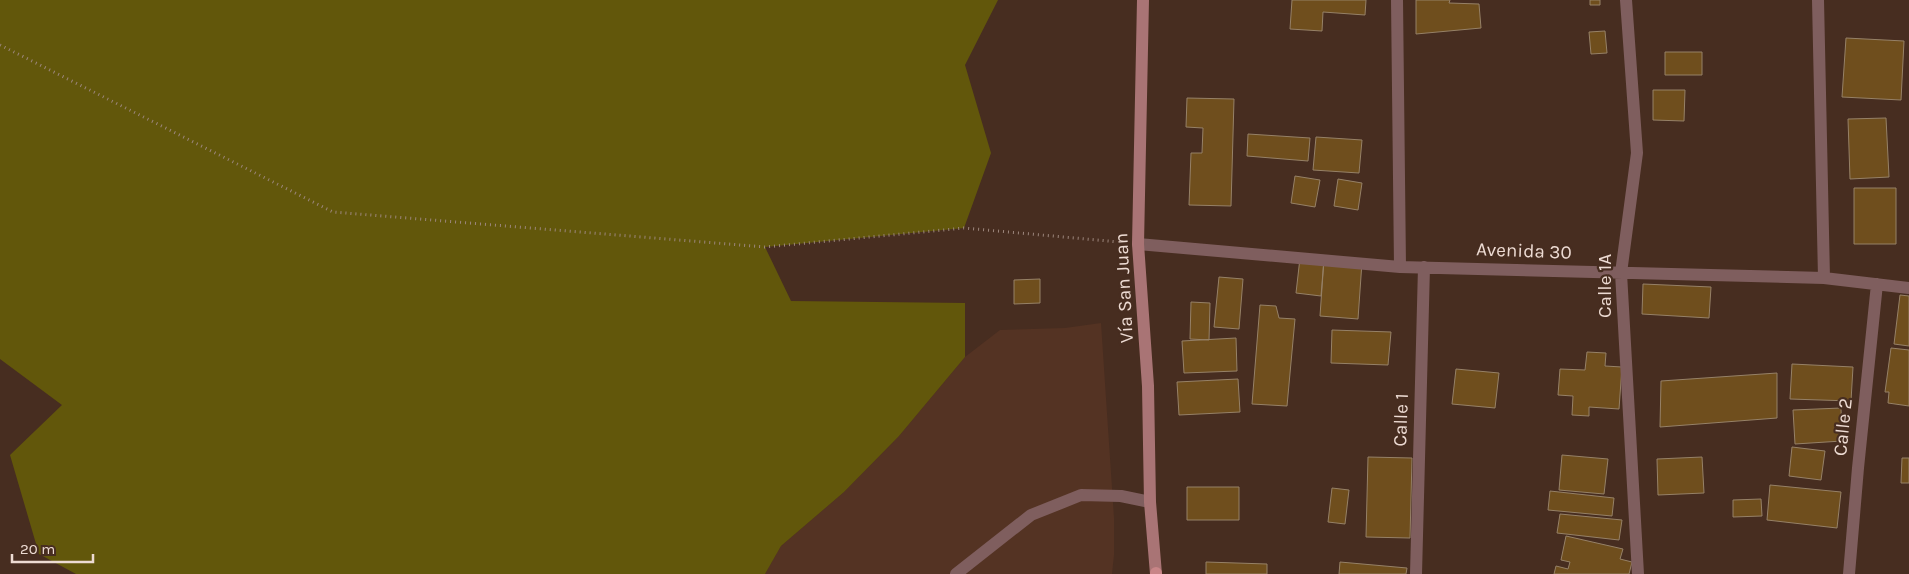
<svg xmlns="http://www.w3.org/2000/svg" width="1909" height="574" font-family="Karla,sans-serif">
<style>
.built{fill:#543323}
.green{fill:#62570b}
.building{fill:#6f4e1d;stroke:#968167}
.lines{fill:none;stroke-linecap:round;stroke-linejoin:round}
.path{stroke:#9c867c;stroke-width:3;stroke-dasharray:1 4;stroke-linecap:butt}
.lane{stroke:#7f5e5e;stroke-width:12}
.street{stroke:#7f5e5e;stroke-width:12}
.secondary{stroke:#a97475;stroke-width:12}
.primary{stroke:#c88587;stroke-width:12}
.labels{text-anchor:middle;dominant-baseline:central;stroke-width:4.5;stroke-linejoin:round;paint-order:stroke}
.street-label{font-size:19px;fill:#eddbd3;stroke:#472d20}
</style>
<rect width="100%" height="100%" fill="#472d20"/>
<path class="built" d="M1101,323L1114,518V555L1112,574H765L781,546L844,492L899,436L965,357L1000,330L1065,328Z"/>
<path class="green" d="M0,0H998L965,65L991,153L964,228L765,247L791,301L965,303V357L899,436L844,492L781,546L765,574H76L39,554L10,455L62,405L0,359Z"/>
<path class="building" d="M1292,0H1366L1365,15L1323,12L1322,31L1290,29Z
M1416,0H1450L1449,3L1479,4L1481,28L1416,34Z
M1590,0H1600V5H1590Z
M1605,31L1607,53L1591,54L1589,32Z
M1846,38L1904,41L1901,100L1842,97Z
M1665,52H1702V75H1665Z
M1653,90H1685L1684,121L1653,120Z
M1187,98L1234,99L1231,206L1189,205L1191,153H1202L1203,128L1186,127Z
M1886,118L1889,177L1850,179L1848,119Z
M1248,134L1310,138L1308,161L1247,156Z
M1316,137L1362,140L1359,173L1313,170Z
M1295,176L1320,180L1315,207L1291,203Z
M1338,179L1362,183L1358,210L1334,206Z
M1854,188H1896V244H1854Z
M1300,258L1324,259L1321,296L1296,293Z
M1324,259L1362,262L1358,319L1320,316Z
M1219,277L1243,279L1239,329L1214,327Z
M1040,279V303L1014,304V280Z
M1643,284L1711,287L1709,318L1642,314Z
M1900,295L1909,296V346L1894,344Z
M1191,302L1210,303L1209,340L1190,339Z
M1260,305L1276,306L1279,318L1295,319L1287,406L1252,404Z
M1332,330L1391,332L1388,365L1331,363Z
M1236,338L1237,371L1184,373L1182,341Z
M1891,348L1909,350V406L1888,403L1889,392H1885Z
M1587,352L1606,353L1605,366L1622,367L1619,409L1589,407V416L1572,415L1573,396L1558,395L1560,369L1585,370Z
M1792,364L1853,367L1851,401L1790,399Z
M1456,369L1499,373L1495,408L1452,404Z
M1777,373V418L1660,427L1661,381Z
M1238,379L1240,412L1179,415L1177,382Z
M1841,408L1842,441L1795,444L1793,410Z
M1792,447L1825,451L1821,480L1789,476Z
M1562,455L1608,459L1604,494L1559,490Z
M1368,457L1412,458L1410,538L1366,537Z
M1702,457L1704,493L1658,495L1657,459Z
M1902,458H1909V483H1901Z
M1770,485L1841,492L1837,528L1767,520Z
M1187,487H1239V520H1187Z
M1332,488L1349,490L1345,524L1328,522Z
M1550,491L1614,498L1612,516L1548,510Z
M1761,499L1762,516L1733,517V500Z
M1560,514L1622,520L1619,540L1557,533Z
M1566,536L1623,549L1620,559L1632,562L1629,574H1554L1556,566L1568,569L1570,562L1561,560Z
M1206,562L1267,564V574H1206Z
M1340,562L1407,568L1406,574H1339Z"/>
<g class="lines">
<path class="path" d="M0,45L333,212L765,247L964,228L1119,242"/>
<path class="lane" d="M956,574L1031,515L1081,495L1121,496L1150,502"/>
<path class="street" d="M1397,0L1400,267
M1626,0L1637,153L1621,273L1638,574
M1818,0L1824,278
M1138,244L1400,267L1824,278L1909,288
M1416,574L1424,267
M1849,574L1858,468L1877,284"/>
<path class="secondary" d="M1143,0L1138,244L1148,386L1150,502L1156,574"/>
<path class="primary" d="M1156,573V574"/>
</g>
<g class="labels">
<g class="street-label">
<text transform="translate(1524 251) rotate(2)">Avenida 30</text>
<text transform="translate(1605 286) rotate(-90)">Calle 1A</text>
<text transform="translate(1124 288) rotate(-93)">Vía San Juan</text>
<text transform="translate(1401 420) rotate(-88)">Calle 1</text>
<text transform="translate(1843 427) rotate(-84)">Calle 2</text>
</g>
</g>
<path d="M12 554v8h81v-8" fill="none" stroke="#eddbd3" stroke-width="2.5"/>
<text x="20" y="554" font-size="15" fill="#eddbd3" stroke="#472d20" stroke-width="4" paint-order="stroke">20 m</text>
</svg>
